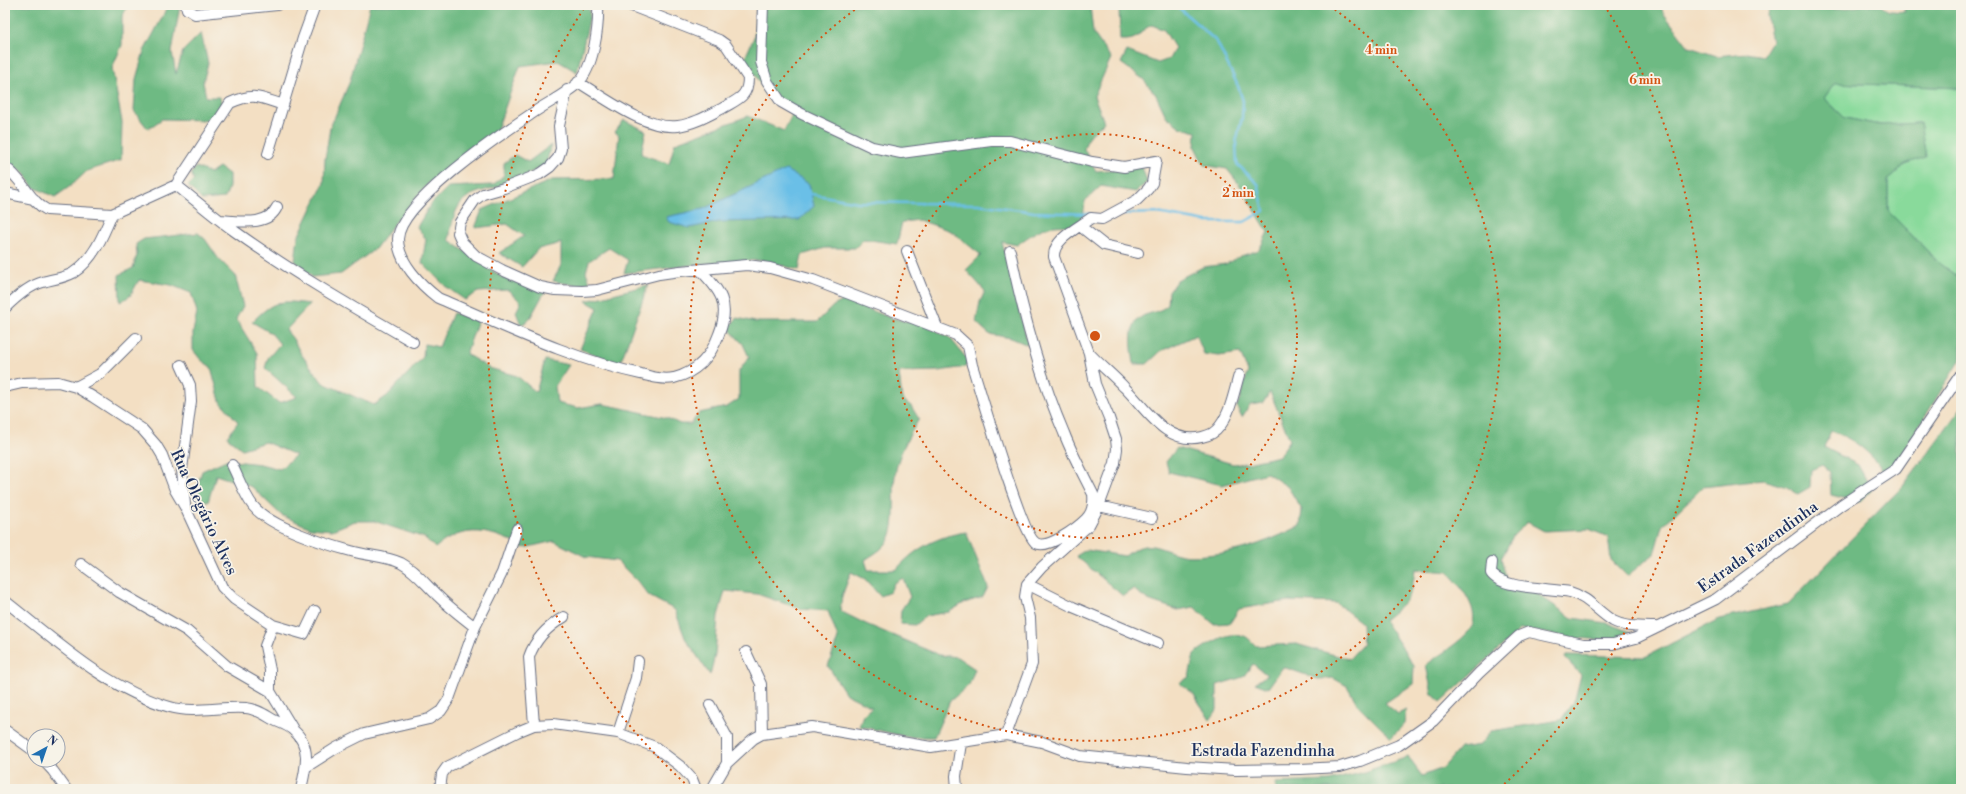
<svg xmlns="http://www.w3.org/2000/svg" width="1966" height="794" font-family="'Libre Bodoni',serif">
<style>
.green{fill:#89da9b;stroke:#52847c}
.forest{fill:#6eba83;stroke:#447470}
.water{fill:#6abfe7;stroke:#4277a2}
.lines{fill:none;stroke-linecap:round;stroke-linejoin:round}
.stream{stroke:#6abfe7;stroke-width:2.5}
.minor-casing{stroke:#676d81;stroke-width:12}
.minor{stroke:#fff;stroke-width:10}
.ring{fill:none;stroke:#d45514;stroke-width:2;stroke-dasharray:2 4}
.labels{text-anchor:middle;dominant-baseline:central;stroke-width:3.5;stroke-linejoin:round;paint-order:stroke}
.street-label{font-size:16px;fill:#1b2f5e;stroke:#f7f3e8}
.centre{fill:#d45514;stroke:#f7f3e8;stroke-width:2}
.ring-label{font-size:12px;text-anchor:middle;font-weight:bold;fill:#d45514;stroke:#f7f3e8;stroke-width:3.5;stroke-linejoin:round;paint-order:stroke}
</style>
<rect width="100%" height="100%" fill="#f7f3e8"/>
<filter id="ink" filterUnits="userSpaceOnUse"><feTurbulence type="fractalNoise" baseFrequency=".025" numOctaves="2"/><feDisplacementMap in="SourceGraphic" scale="8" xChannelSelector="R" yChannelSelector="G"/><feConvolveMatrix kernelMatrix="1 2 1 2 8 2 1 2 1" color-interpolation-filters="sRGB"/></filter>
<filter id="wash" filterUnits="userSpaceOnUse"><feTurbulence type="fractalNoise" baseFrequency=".012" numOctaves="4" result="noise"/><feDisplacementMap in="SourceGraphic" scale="16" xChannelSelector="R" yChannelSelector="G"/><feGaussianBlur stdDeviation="0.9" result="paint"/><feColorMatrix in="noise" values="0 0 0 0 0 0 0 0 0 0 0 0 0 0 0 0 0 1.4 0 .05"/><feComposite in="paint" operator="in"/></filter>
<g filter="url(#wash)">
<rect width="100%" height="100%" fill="#f3dfc3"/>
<path class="green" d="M1835,83L1961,88V279L1941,265L1888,211V180L1905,164L1926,156L1920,123L1881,125L1845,118L1824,98Z"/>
<path class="forest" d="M5,5H128L122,17V45L112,68L122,122L121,160L87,171L72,185L55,197L33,187L23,172L5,161Z
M169,5H180L172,52L176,74L183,51L201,33L208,63L203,82L206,97H220L223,111L210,120L162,119L148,129L134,111L136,79L144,51Z
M370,5H588L590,16L577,72L558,61L520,66L495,135L475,153L429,183L396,221L375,249L341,274L312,277L295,261L298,237L324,183L325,159L330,128L350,81Z
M757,5H1090L1093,33L1111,58L1094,96L1104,122L1088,137L1084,149L1096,171L1142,167L1147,182L1136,192L1101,186L1085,201L1082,226C1048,225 1045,224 1017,245L1002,242L1028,345L1011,338L989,334L976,322L980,302L985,291L966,270L981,255L951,231L919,220L902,222L897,244L864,239L855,248H825L802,255L799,270L762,260L711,263L624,273L628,260L609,248L589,261L586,272L590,282L579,286L553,281L561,265V243L538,249L522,267L499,253L524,236L507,224L475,228L482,210L552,180L614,179L619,135L615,132L624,120L646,131L641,154L669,164L675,143L748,116L784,131L793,113L770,100L745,58L754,37Z
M1119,5H1660L1664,14L1689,47L1717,56L1746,53L1763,56L1772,41L1767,16L1771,5H1818C1831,16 1862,2 1879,5C1882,6 1884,8 1887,10C1892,12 1900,11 1905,12L1903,5H1961V88L1835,83L1824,98L1845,118L1881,125L1920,123L1926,157L1905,164L1888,180V211L1941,265L1961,279V358L1888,477C1871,454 1859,441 1831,431L1824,447L1858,465L1872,490L1859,502L1831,495L1830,472L1822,465L1811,470L1810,487L1798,494L1787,487L1763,480L1703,487L1662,526L1654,554L1627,576L1611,560L1608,537L1589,529L1544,531L1527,522L1513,536L1501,559L1508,585L1532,590L1572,618L1607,623L1630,632L1623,641L1574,638L1521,629L1441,702L1432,694L1426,665C1438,656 1460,642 1469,631C1484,612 1459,585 1448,572L1415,569C1412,598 1406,602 1384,620L1414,666L1413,684L1385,703L1398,714L1406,710L1404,724L1391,738L1358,705L1347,686L1333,678L1318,679L1283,667L1268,688L1255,683L1267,675L1253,664L1243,677L1217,685V710L1210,720L1193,693L1179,683L1189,677L1194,654C1207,645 1228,630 1244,636C1248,637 1253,643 1256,646L1296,644L1349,659L1363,644L1362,623L1336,603L1288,601L1239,609L1230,623L1214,624L1194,607L1178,610L1148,600L1133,589L1123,596L1076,556L1086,550L1125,556C1149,537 1157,549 1182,555C1191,557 1206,555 1216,554C1244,551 1274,539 1300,526L1302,510L1288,487L1267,473L1222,485L1169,472L1166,462L1177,448L1233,464L1248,463L1279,456L1290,440L1270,392L1263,403L1250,405L1242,417L1237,407L1248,372L1240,353L1219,356L1204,354L1196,335L1161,351L1147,364H1134C1132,348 1126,323 1145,315C1154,312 1161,311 1168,305L1169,291L1177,280L1203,267L1226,264L1241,256L1259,250L1268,232L1242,188L1227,169L1204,165L1195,147L1196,132L1180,127L1166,116L1156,95L1143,79L1121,63L1127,51L1158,63L1169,59L1175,48L1164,30L1152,25C1136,32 1142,41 1120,40Z
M551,145L546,165C535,170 524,177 513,181C471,198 457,186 449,240L503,278L545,291L529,320L521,325L516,312L521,302L508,290L478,292L465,300L445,286L422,263L426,239L417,227L430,205L448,187L493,185L504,175V163L515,155L528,162Z
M196,167L210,173L219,167L229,174V187L225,198L202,200L188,186L194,180L191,174Z
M198,233L205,239L218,258L235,275L243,306L236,319L257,353L258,387L279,403L297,397L265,368L268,358L280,344L271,333L252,322C274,300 280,300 310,304L286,330L293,339L301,354L323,383L374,405L387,396L423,357L424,344L439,347L453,313L478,320L466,354L489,368L517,376L536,392L545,360L569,365L555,386L557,403L578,408L602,404L617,407L667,418L680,424H691L699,413L727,407L739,399V371L749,357L743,344L728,328L737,318L755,322H817L833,306L845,300L891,318L928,326L950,338L967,359L966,367L938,371L899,372L902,399L911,406L919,419C909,436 897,456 895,476C892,496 899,531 885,545C880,551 872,555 865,560L868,570H896C915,548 938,536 966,532L988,587L983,597L964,603L949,612L925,616L915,625L900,624L901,610L910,597L903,578L894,583L890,592L880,596L865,579L851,572L842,596L840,611L866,624L939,655L957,657L975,669L969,685L950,701L934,737H908L859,726L863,715L872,707L846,694L828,666L838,638L828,611L801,609L757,594L725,591L718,616L715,655L710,675L685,638L675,610L649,596L638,582L617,561L586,557L554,541L524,548C493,530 464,523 435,548L425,538L374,521H355L332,530L311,528L281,515L252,487L216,475L208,502L194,496L202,471L226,460L260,464L280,469L296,455L265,442L242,449L227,437L238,422L220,401L211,367L201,360L193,350V332L197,312L191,293L171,285L139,280L130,296L120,302L119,275L133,268L137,255L136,244L144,239Z
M648,285L620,364L580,349L598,308L586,301Z
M1961,408V789H1276L1275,783L1329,781L1361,773L1408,757L1422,776L1443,768L1460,748L1480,745L1491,731L1561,720L1575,699L1581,675L1565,658L1566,655L1645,657L1719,619L1788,604L1903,486Z"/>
<path class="water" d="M786,170L809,184L814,206L799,220L719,222L689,228L669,222L666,217L703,209Z"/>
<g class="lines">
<path class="stream" d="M811,194L858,202L978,204L1034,212L1090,214
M1119,214L1157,213L1207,222H1244L1264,211L1258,184L1237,164L1236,142L1242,118L1243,101L1238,86L1217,42L1176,5"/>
</g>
</g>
<g filter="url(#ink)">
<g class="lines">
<defs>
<path id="minor" d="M186,5L187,9L195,14L277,5
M598,5C599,26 594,67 578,83C565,95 545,104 530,115C500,135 399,203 398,239C398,262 421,285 438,298C502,325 573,360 641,374C652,377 663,380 674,378C698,372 711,356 719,334C731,304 720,290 700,270
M763,5L761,62L767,81L781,102L802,114L872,147L901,153L991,141H1010L1092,162L1124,167L1156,161L1152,183L1148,189L1137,200L1102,219L1091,218C1078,228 1053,239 1054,257L1089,353L1095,384L1109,418L1116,439L1117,449L1115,463L1099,506L1089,525L1042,567L1027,584L1025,597L1030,618L1032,664L1006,735
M578,82C605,98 646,130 678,126C694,124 709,115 723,108C738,99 748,97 748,78L726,45L719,40L629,5
M567,90L559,126L561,149L558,158L550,167L540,174L504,188L483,194L475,200L460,222L458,233L462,242L476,256L502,270L540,287L555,290L582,291L597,290L659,274L680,271L747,265L770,268L813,280L956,335L968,346L972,365C980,390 1022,536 1036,543C1047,550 1077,528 1086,519C1093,512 1094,503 1093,494C1083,474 1072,454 1064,433C1039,375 1023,313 1010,251
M268,154L283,105
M5,167C23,179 28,200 47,210L112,214C103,236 93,260 73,273C64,278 53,279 43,282C28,286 15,298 5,308
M176,185C195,200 213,216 233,230C290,271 352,307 413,342
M5,193L34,199
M112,214L176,185L230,103C254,92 259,97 283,105L303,38L315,5
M220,220C239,221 268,227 277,207
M1080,226L1104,245L1138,253
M907,251L937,327
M1089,353C1100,365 1113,375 1124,387C1146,408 1166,446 1202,437C1210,435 1215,433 1220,426C1231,411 1234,392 1239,375
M181,365L190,385L191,401L182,469L185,505
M5,387L22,383L58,382L76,387L93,397L142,429L156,445L162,455L175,490L185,507L222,587L234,599L273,625L265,646L270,670V691L293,729
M76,387L100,374L136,338
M232,465C239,479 244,494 253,506C270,527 325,544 351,551C368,556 386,556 401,563C416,571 426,585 438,596C449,607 462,617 475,627L449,699L441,711L429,719L364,734L336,748L306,767
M1099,506L1152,518
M1492,562L1491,573C1501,589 1551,588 1570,592C1588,597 1598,612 1613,621C1626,628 1641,626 1655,627
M81,564L119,592L187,631L227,666L270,691
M1027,584L1073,607L1158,643
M5,601C56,641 107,689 170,707C194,714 222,706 246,708C257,709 265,715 274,720C280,723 288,725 293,730C312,745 306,768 301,789
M273,625L304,634L315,611
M475,627L502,573L517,529
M746,652L761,684L762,734
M710,705L727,737V763
M534,725L529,657C535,639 547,627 564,617
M5,730L34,751
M618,733L636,678L638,661
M43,760L53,771L66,789
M440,789L442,774L447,767L517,732L534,725L553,724L618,733L655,747L680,766L692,779L696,789
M712,789L727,763L753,739L762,734L812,727L931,747L1006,735L1042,742L1080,756L1187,767L1236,770L1301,769L1340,767L1360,761L1399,745L1433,721L1479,673L1519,636L1529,632L1583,644H1613L1636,638L1716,599L1841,505L1896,469L1961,374
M957,789L956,776L961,743"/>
</defs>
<use href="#minor" class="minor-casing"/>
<use href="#minor" class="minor"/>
</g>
</g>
<g class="ring">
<circle cx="1095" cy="336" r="202"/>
<path d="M1330 6A405 405 0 1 1 860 6"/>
<path d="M689 787A607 607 0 0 1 586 5M1604 5A607 607 0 0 1 1501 787"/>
</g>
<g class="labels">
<g class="street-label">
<text transform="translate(204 512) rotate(65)">Rua Olegário Alves</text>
<text transform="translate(1758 547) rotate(-36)">Estrada Fazendinha</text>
<text x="1263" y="751">Estrada Fazendinha</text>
</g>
</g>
<circle cx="1095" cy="336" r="6" class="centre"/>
<g class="ring-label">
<text x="1381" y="54">4 min</text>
<text x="1645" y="84">6 min</text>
<text x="1238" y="197">2 min</text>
</g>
<rect width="1966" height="794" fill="none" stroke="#f7f3e8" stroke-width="20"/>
<g transform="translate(46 748) rotate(40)"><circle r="19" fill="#f7f3e8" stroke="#9fa5b1"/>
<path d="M0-3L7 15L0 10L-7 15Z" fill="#1f6fb2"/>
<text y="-6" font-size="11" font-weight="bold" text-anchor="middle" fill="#1b2f5e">N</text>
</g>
</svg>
